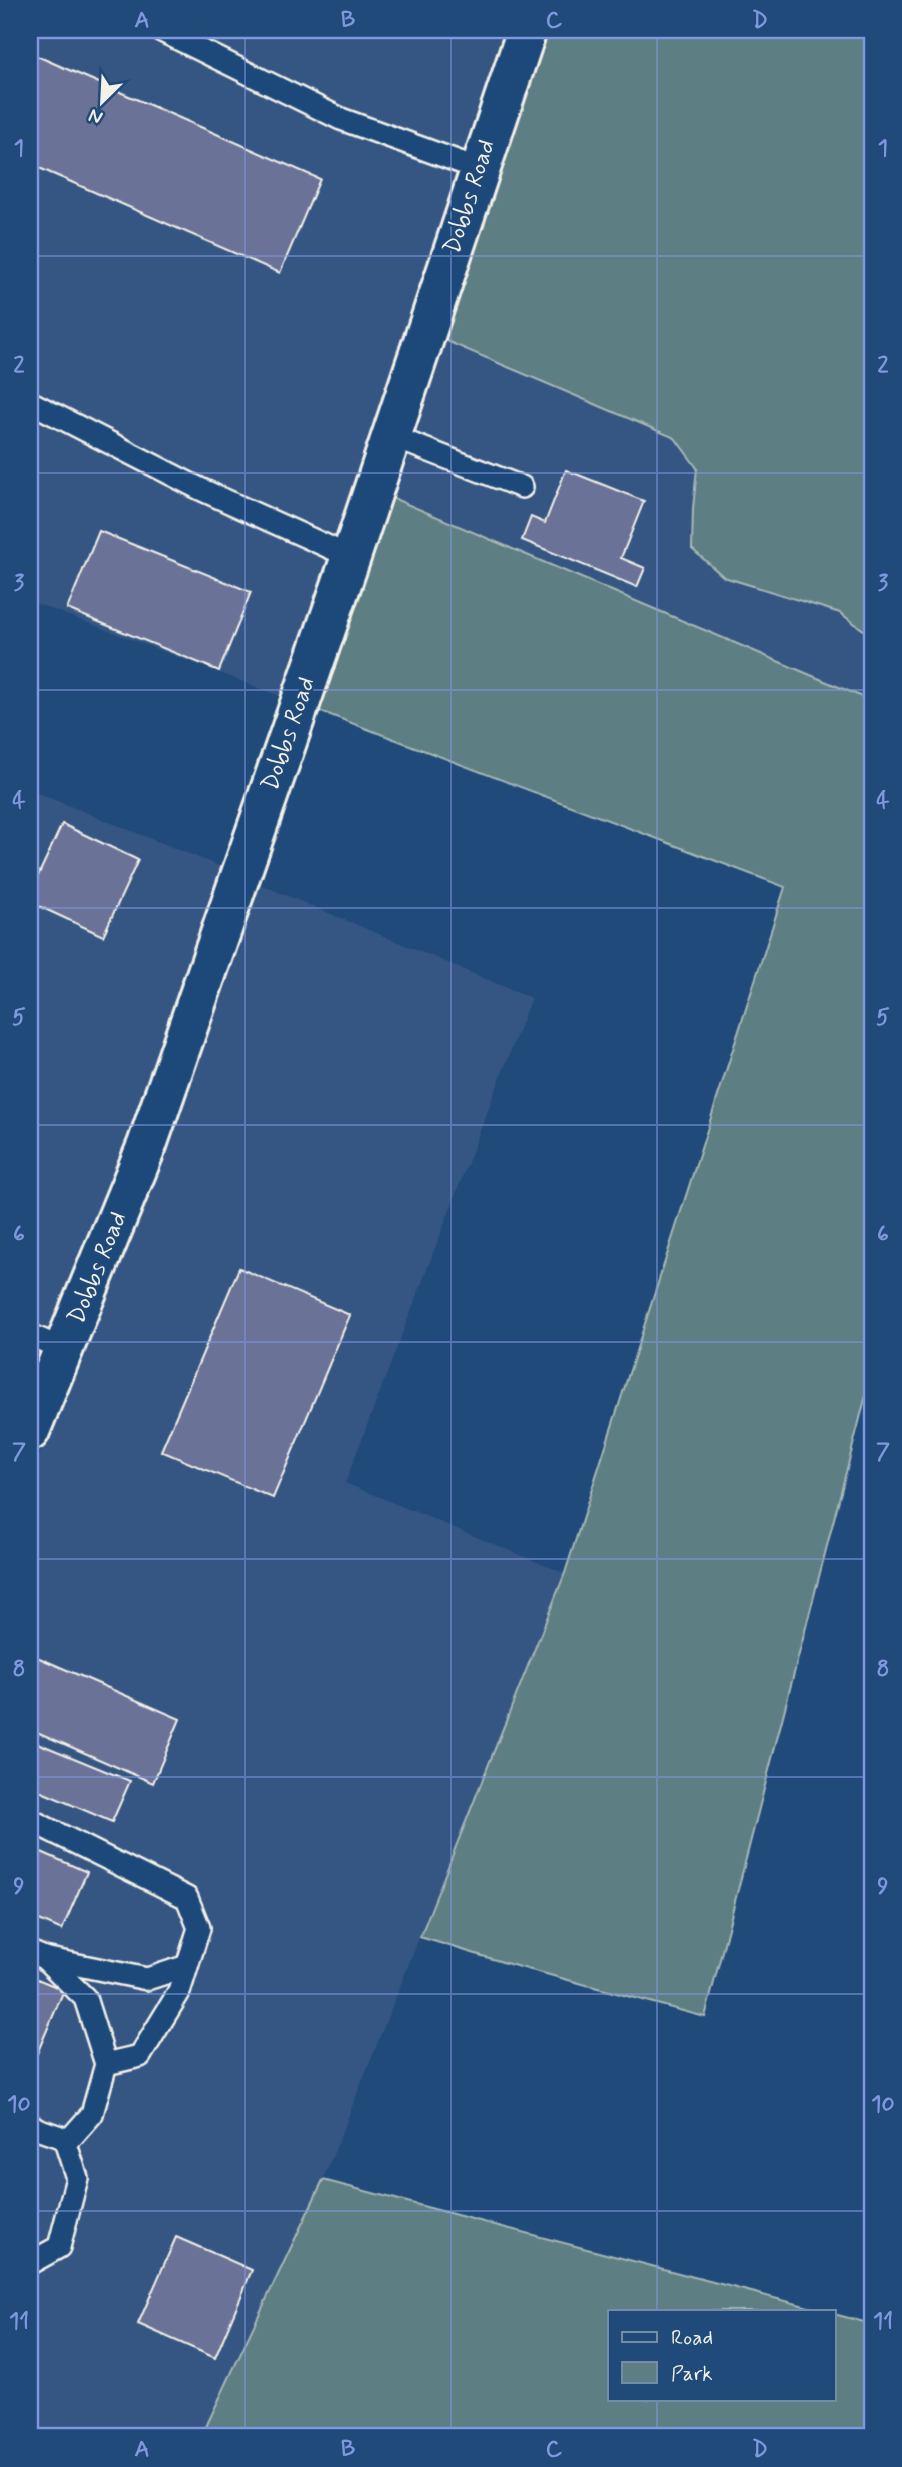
<svg xmlns="http://www.w3.org/2000/svg" width="902" height="2467" font-family="Mynerve,sans-serif">
<style>
.built{fill:#365683}
.green{fill:#5d7e83;stroke:#a8b8b6;stroke-width:2}
.building{fill:#6b7298;stroke:#f4f1e8;stroke-width:2}
.lines{fill:none;stroke-linecap:round;stroke-linejoin:round}
.service-casing{stroke:#f4f1e8;stroke-width:26}
.tertiary-casing{stroke:#f4f1e8;stroke-width:44}
.service{stroke:#1f4a7a;stroke-width:21}
.tertiary{stroke:#1f4a7a;stroke-width:38}
.grid{fill:none;stroke:#7e97df;stroke-width:2;stroke-opacity:0.55}
.labels{text-anchor:middle;dominant-baseline:central;stroke-width:5;stroke-linejoin:round;paint-order:stroke}
.street-label{font-size:24px;fill:#f4f1e8;stroke:#1f4a7a}
.neatline{fill:none;stroke:#7e97df;stroke-width:2.5}
.grid-label{font-size:23px;text-anchor:middle;font-weight:bold;fill:#7e97df}
</style>
<rect width="100%" height="100%" fill="#1f4a7a"/>
<filter id="ink" filterUnits="userSpaceOnUse"><feTurbulence type="fractalNoise" baseFrequency=".0143" numOctaves="2"/><feDisplacementMap in="SourceGraphic" scale="14" xChannelSelector="R" yChannelSelector="G"/><feConvolveMatrix kernelMatrix="1 2 1 2 8 2 1 2 1" color-interpolation-filters="sRGB"/></filter>
<g filter="url(#ink)">
<path class="built" d="M30,30H508L283,697L30,601Z
M442,339L675,438L697,468L693,509L692,549L724,577L840,613L872,636V701L390,497Z
M30,790L224,868L130,1139L30,1385Z
M257,883L531,998L345,1483L564,1573L323,2180L201,2437H30V1477L86,1346L165,1150Z"/>
<path class="green" d="M546,30H872V636L840,613L724,577L692,549L693,509L697,468L675,438L442,339Z
M390,497L872,701V1372L705,2017L509,1964L420,1937L565,1573L785,887L317,710Z
M323,2180L824,2311H610V2399H834V2314L872,2324V2437H201Z"/>
<path class="building" d="M30,53L320,179L280,273L30,164Z
M566,470L644,501L621,558L645,568L637,587L522,540L531,517L545,523Z
M99,531L251,592L219,671L67,609Z
M62,824L138,860L103,936L30,902V893Z
M239,1268L350,1315L273,1498L161,1451Z
M30,1654L180,1719L153,1783L30,1729Z
M30,1740L130,1781L112,1822L30,1787Z
M30,1847L87,1872L62,1930L30,1916Z
M30,1976L64,1990L30,2070Z
M176,2237L252,2270L215,2358L138,2324Z"/>
<g class="lines">
<defs>
<path id="service" d="M160,30L341,119L479,169
M30,402L200,489L351,557
M391,436L522,487
M30,1335L65,1350
M30,1820L187,1898L199,1928L179,1992L140,2056L106,2064
M30,1952L44,1958L85,1998L106,2064L92,2114L69,2140L37,2129L30,2124
M44,1958L147,1979L187,1966
M30,2263L59,2247L77,2178L64,2138"/>
<path id="tertiary" d="M30,1431L147,1145L351,557L527,30"/>
</defs>
<use href="#service" class="service-casing"/>
<use href="#tertiary" class="tertiary-casing"/>
<use href="#service" class="service"/>
<use href="#tertiary" class="tertiary"/>
</g>
</g>
<path class="grid" d="M245,30V2437M451,30V2437M657,30V2311M30,256H872M30,473H872M30,690H872M30,908H872M30,1125H872M30,1342H872M30,1559H872M30,1777H872M30,1994H872M30,2211H872M657,2399V2437"/>
<g class="labels">
<g class="street-label">
<text transform="translate(470 197) rotate(-72)">Dobbs Road</text>
<text transform="translate(289 734) rotate(-71)">Dobbs Road</text>
<text transform="translate(98 1268) rotate(-68)">Dobbs Road</text>
</g>
</g>
<rect width="902" height="2467" fill="none" stroke="#1f4a7a" stroke-width="77"/>
<rect x="608" y="2310" width="228" height="91" fill="#1f4a7a" stroke="#748da6" stroke-width="2"/>
<rect x="622" y="2332" width="35" height="10" fill="#1f4a7a" stroke="#748da6" stroke-width="2"/>
<text x="671" y="2344" font-size="21" fill="#f4f1e8">Road</text>
<rect x="622" y="2362" width="35" height="21" fill="#5d7e83" stroke="#748da6" stroke-width="2"/>
<text x="671" y="2380" font-size="21" fill="#f4f1e8">Park</text>
<g transform="translate(102 102) rotate(204)" stroke="#1f4a7a" stroke-width="5" paint-order="stroke">
<path d="M0-5L12 26L0 18L-12 26Z" fill="#f4f1e8"/>
<text y="-10" font-size="19" font-weight="bold" text-anchor="middle" fill="#f4f1e8">N</text>
</g>
<rect x="38" y="38" width="826" height="2390" class="neatline"/>
<g class="grid-label">
<text x="142" y="27">A</text>
<text x="348" y="27">B</text>
<text x="554" y="27">C</text>
<text x="760" y="27">D</text>
<text x="19" y="155">1</text>
<text x="883" y="155">1</text>
<text x="19" y="372">2</text>
<text x="883" y="372">2</text>
<text x="19" y="590">3</text>
<text x="883" y="590">3</text>
<text x="19" y="807">4</text>
<text x="883" y="807">4</text>
<text x="19" y="1024">5</text>
<text x="883" y="1024">5</text>
<text x="19" y="1241">6</text>
<text x="883" y="1241">6</text>
<text x="19" y="1459">7</text>
<text x="883" y="1459">7</text>
<text x="19" y="1676">8</text>
<text x="883" y="1676">8</text>
<text x="19" y="1893">9</text>
<text x="883" y="1893">9</text>
<text x="19" y="2111">10</text>
<text x="883" y="2111">10</text>
<text x="19" y="2328">11</text>
<text x="883" y="2328">11</text>
<text x="142" y="2456">A</text>
<text x="348" y="2456">B</text>
<text x="554" y="2456">C</text>
<text x="760" y="2456">D</text>
</g>
</svg>
